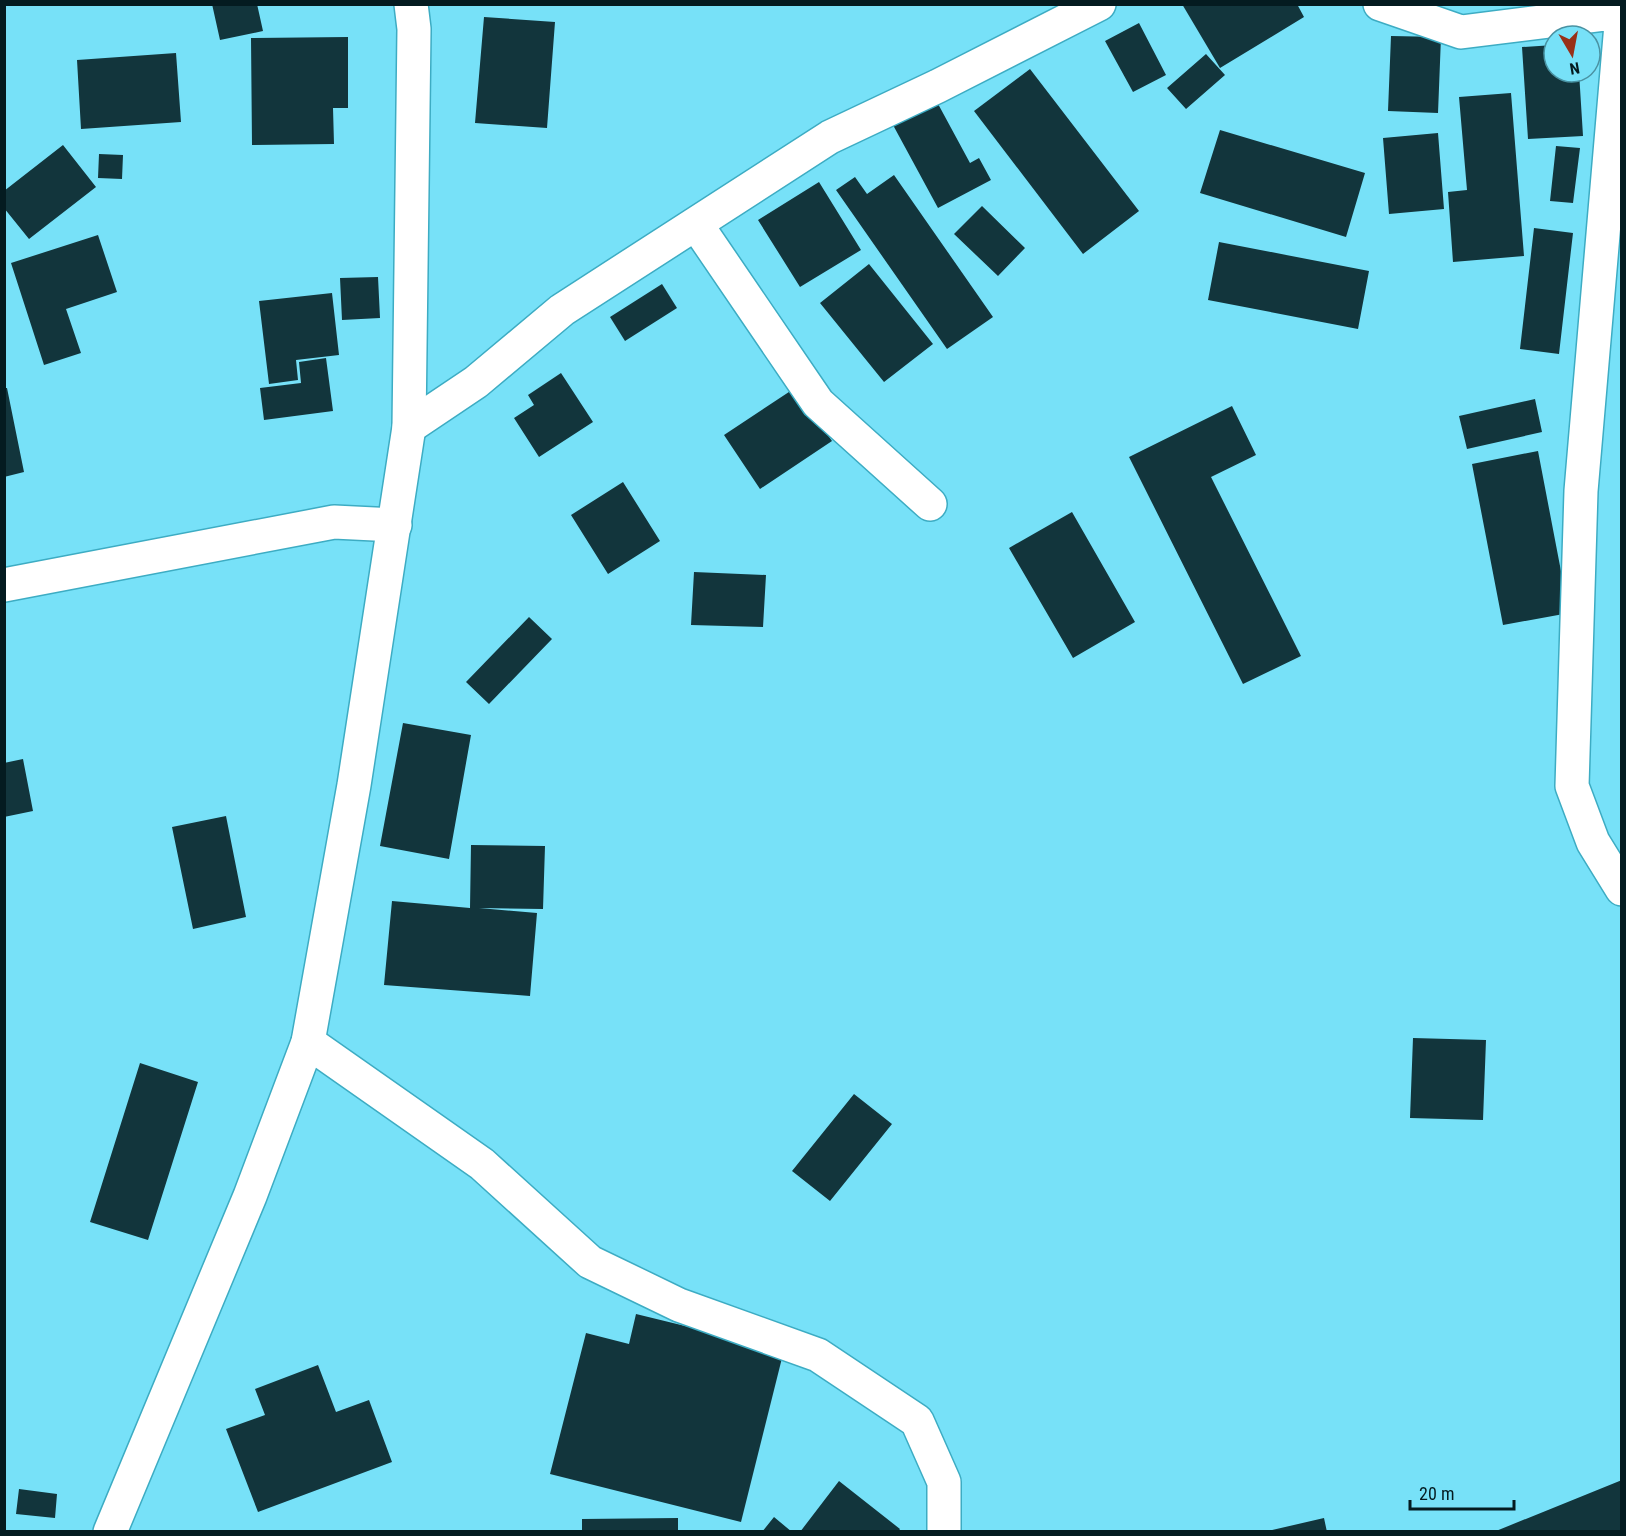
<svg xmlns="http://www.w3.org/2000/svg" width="1626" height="1536" font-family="'Roboto Condensed',sans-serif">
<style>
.building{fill:#12353c}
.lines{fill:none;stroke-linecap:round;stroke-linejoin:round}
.minor-casing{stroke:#3dacc3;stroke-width:36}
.tertiary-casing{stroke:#3dacc3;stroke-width:36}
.minor{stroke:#fff;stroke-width:33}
.tertiary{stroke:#fff;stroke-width:33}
</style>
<rect width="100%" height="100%" fill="#77e1f8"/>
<path class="building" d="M212,4H257L263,31L220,40Z
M1182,4H1297L1304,17L1220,68Z
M484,17L555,22L547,128L475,123Z
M1139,23L1166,75L1133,92L1105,41Z
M1391,36L1441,37L1438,113L1388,111Z
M348,37V108H333L334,144L252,145L251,38Z
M1554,45V72H1579L1583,136L1528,139L1522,47Z
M176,53L181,122L81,129L77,60Z
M1206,54L1225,75L1186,109L1167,88Z
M1030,69L1139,211L1083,254L974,111Z
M1511,93L1524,256L1453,262L1448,192L1467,190L1459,97Z
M937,102L970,163L979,158L991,180L938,208L893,125Z
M1220,130L1365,173L1346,237L1200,193Z
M1438,133L1444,209L1389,214L1383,138Z
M63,145L96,187L29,239L4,208V191Z
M1556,146L1580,148L1573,203L1550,201Z
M99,154L123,155L122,179L98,178Z
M894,175L993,317L947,349L836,190L855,177L867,194Z
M819,182L861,250L800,287L758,220Z
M982,206L1025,248L998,276L954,234Z
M1534,228L1573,233L1559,354L1520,349Z
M98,235L117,292L66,309L81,353L44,365L11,263Z
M1219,242L1369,271L1358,329L1208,300Z
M869,264L933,344L884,382L820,303Z
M378,277L380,318L342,320L340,278Z
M662,284L677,308L625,341L610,317Z
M332,293L339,355L296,360L298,380L269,384L259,301Z
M326,358L333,411L264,420L260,388L301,383L299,362Z
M561,373L593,422L539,457L514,418L534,405L528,395Z
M4,388H7L24,472L4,477Z
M795,388L832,441L760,489L724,435Z
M1535,399L1542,432L1467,449L1459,416Z
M1232,406L1256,455L1211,477L1301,656L1243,684L1129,457Z
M1538,451L1569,613L1503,625L1472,464Z
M623,482L660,541L608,574L571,515Z
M1072,512L1135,622L1073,658L1009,548Z
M694,572L766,575L763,627L691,625Z
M529,617L552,639L489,704L466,682Z
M403,723L471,735L449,859L380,846Z
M23,759L33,811L4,817V763Z
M226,816L246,917L193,929L172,827Z
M471,845L545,846L543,909L479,908L537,913L530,996L384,985L392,901L470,908Z
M1413,1038L1486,1040L1483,1120L1410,1118Z
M140,1063L198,1082L148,1240L90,1222Z
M854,1094L892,1124L830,1201L792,1171Z
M636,1314L784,1350L741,1522L550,1474L586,1333L629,1344Z
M318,1365L336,1412L369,1400L392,1462L258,1512L226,1429L265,1415L255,1389Z
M1622,1480V1532H1496V1531Z
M839,1481L900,1529L898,1532H800Z
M19,1489L57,1494L55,1518L16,1514Z
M774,1517L792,1532H762Z
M678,1518V1532H582V1519Z
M1324,1518L1327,1532H1268V1531Z"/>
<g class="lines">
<defs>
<path id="minor" d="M1380,4L1461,32L1622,12
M1622,13L1581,491L1572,786L1593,842L1622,889
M696,224L818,403L930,504
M409,427L476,382L562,310L830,137L938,86L1099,4
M4,585L334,522L395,525
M308,1042L482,1164L590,1262L679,1305L818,1355L917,1421L944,1482V1532"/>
<path id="tertiary" d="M110,1532L250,1196L308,1042L354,785L409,427L414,29L411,4"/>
</defs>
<use href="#minor" class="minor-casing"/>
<use href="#tertiary" class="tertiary-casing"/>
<use href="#minor" class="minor"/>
<use href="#tertiary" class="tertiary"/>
</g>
<rect width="1626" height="1536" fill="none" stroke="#041b20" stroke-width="12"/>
<g transform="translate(1572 54) rotate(170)"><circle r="28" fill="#77e1f8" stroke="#4992a2" stroke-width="1.5"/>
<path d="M0-4.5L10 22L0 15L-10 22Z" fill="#983018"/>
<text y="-9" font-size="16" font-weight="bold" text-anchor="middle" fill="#041b20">N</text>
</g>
<path d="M1410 1500v9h104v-9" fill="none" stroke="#041b20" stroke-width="3"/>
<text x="1419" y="1500" font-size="18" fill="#041b20" stroke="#77e1f8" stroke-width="4.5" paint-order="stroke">20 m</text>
</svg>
